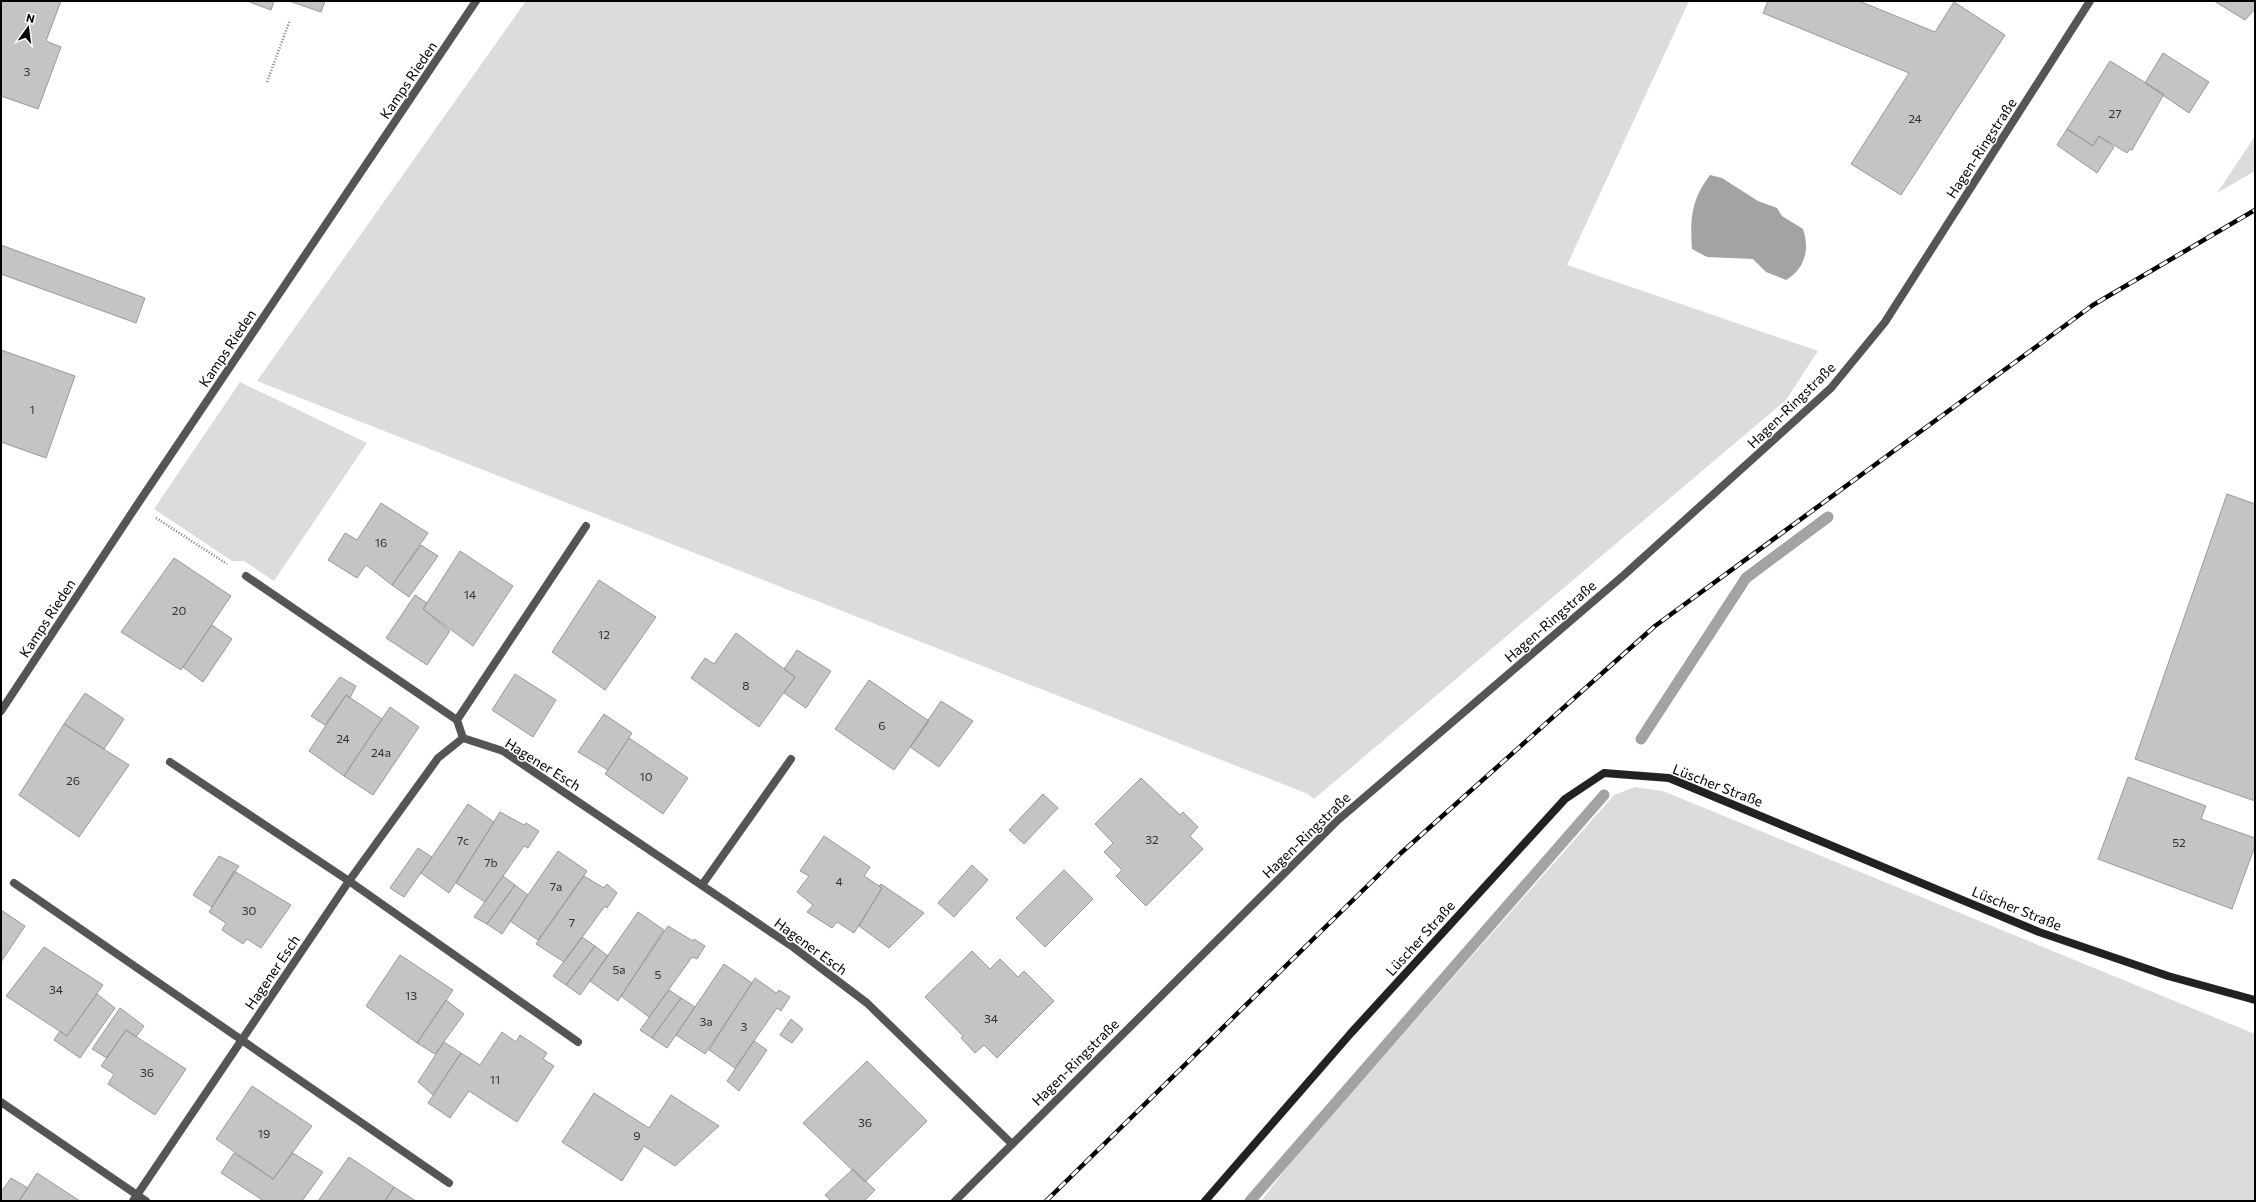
<svg xmlns="http://www.w3.org/2000/svg" width="2256" height="1202" font-family="Commissioner,sans-serif">
<style>
.green{fill:#dcdcdc}
.water{fill:#a3a3a3}
.lines{fill:none;stroke-linecap:round;stroke-linejoin:round}
.stream{stroke:#a3a3a3;stroke-width:11}
.building{fill:#c4c4c4;stroke:#999}
.path{stroke:#777;stroke-width:2.5;stroke-dasharray:1 2;stroke-linecap:butt}
.lane{stroke:#555;stroke-width:8}
.street{stroke:#555;stroke-width:8}
.secondary{stroke:#222;stroke-width:8}
.rail-casing{stroke:#000;stroke-width:4.5}
.rail{stroke:#fff;stroke-width:3;stroke-dasharray:9;stroke-linecap:butt}
.labels{text-anchor:middle;dominant-baseline:central;stroke-width:3;stroke-linejoin:round;paint-order:stroke}
.number-label{font-size:12px;fill:#313131}
.street-label{font-size:14px;fill:#000;stroke:#fff}
</style>
<rect width="100%" height="100%" fill="#fff"/>
<path class="green" d="M526,1H1689L1567,265L1818,351L1786,400L1314,799L1308,794L257,381Z
M2255,136V171L2217,193Z
M240,382L367,443L274,581L244,561H232L154,509Z
M1635,787L1663,791L2255,1034V1201H1261L1294,1158L1614,795Z"/>
<path class="water" d="M1710,175L1722,178L1758,201L1777,208L1782,216L1803,229C1810,249 1805,269 1786,280L1766,272L1753,259L1707,257L1692,249C1690,219 1691,200 1710,175Z"/>
<g class="lines">
<path class="stream" d="M1641,739L1746,578L1828,517
M1250,1201L1604,795"/>
</g>
<path class="building" d="M1,1H61L46,41L61,47L38,109L1,96Z
M247,1H274L271,10Z
M289,1H325L321,12Z
M1768,1H1859L1935,32L1954,2L2005,35L1901,195L1851,164L1909,73L1763,13Z
M2214,1H2255V9L2245,20Z
M2163,53L2209,82L2189,113L2145,83Z
M2110,61L2164,94L2132,150L2130,149L2127,153L2099,136L2093,146L2067,129Z
M2067,129L2093,146L2099,136L2114,147L2097,173L2057,145Z
M1,245L145,298L136,323L1,274Z
M1,350L75,376L46,458L1,442Z
M2227,494L2255,504V801L2135,759Z
M381,503L428,533L392,585L366,565L357,578L328,560L345,533L357,540Z
M421,545L438,556L409,597L392,585Z
M460,551L513,586L473,646L423,609Z
M174,558L231,596L181,670L121,632Z
M599,580L656,617L605,690L552,652Z
M415,595L427,603L423,609L450,631L427,665L386,638Z
M212,625L232,639L203,682L183,667Z
M736,633L795,677L759,727L691,678L705,658L714,664Z
M797,650L831,671L806,708L784,693L795,677L784,669Z
M515,674L556,700L533,737L492,710Z
M340,677L356,686L350,698L346,695L325,725L311,716Z
M869,680L929,721L894,770L835,729Z
M85,693L124,719L104,749L64,724Z
M346,695L382,719L344,776L309,751Z
M941,701L973,721L939,767L910,747Z
M390,707L419,727L373,795L344,776Z
M604,714L632,733L608,770L578,752Z
M64,724L129,765L79,837L19,795Z
M629,738L688,778L663,814L605,774Z
M2128,777L2206,806L2201,819L2255,838V846L2232,909L2098,859Z
M1141,778L1180,815L1183,812L1198,827L1190,836L1203,849L1146,906L1116,876L1122,870L1104,852L1113,843L1095,824Z
M1043,794L1058,808L1024,844L1009,830Z
M468,804L494,822L449,893L421,873Z
M500,812L524,825L526,823L539,831L528,848L524,846L485,902L456,883Z
M824,836L870,867L864,876L882,888L854,933L837,922L832,928L807,912L813,905L797,892L809,876L800,871Z
M418,848L432,857L404,897L390,888Z
M558,851L587,871L538,940L510,921Z
M219,856L239,866L212,907L193,895Z
M972,865L988,880L954,917L938,903Z
M1064,870L1093,899L1045,947L1016,918Z
M234,871L291,905L261,948L247,939L243,944L222,930L226,923L209,912Z
M503,876L515,885L487,924L474,917Z
M584,876L604,888L607,884L617,893L607,908L605,906L564,962L536,944Z
M881,884L924,913L889,948L859,926L882,888L879,886Z
M515,885L528,895L502,934L487,924Z
M1,910L25,926L1,962Z
M638,912L664,930L618,1001L590,981Z
M668,926L693,941L694,939L705,946L697,959L692,957L649,1017L621,996Z
M582,937L595,946L566,985L553,976Z
M595,946L608,956L580,995L566,985Z
M44,947L103,985L67,1036L6,996Z
M972,951L990,969L1000,959L1018,977L1024,971L1054,1001L997,1058L984,1045L975,1053L961,1038L963,1036L925,997Z
M400,955L453,990L417,1043L366,1006Z
M724,964L752,983L705,1054L676,1035Z
M755,978L776,993L779,990L790,997L781,1011L777,1008L735,1068L709,1050Z
M669,990L681,998L652,1038L640,1030Z
M97,994L115,1008L80,1058L54,1040L60,1031L67,1036Z
M681,998L695,1007L667,1048L652,1038Z
M446,1000L464,1014L435,1054L417,1043Z
M120,1008L144,1026L136,1037L126,1030L107,1058L92,1049Z
M791,1019L803,1029L792,1043L780,1035Z
M126,1030L186,1069L155,1115L108,1084L114,1074L101,1066Z
M502,1032L516,1042L520,1035L547,1053L543,1059L554,1066L517,1122L469,1091L450,1118L428,1103L461,1053L480,1065Z
M754,1041L767,1050L739,1091L727,1081Z
M444,1042L461,1053L433,1095L418,1082Z
M867,1061L927,1121L865,1182L803,1123Z
M252,1086L312,1126L273,1179L216,1139Z
M594,1093L649,1128L671,1095L719,1126L675,1166L644,1146L622,1181L562,1142Z
M234,1153L273,1179L293,1153L323,1172L302,1201H264L221,1173Z
M349,1157L394,1187L385,1201H318Z
M853,1169L875,1190L864,1201H831L825,1195Z
M37,1173L80,1201H19Z
M11,1178L28,1188L19,1201H1V1192Z
M394,1187L416,1201H385Z"/>
<g class="lines">
<path class="path" d="M267,82L290,20
M156,518L227,564"/>
<path class="lane" d="M246,576L457,720L463,738
M457,720L586,526
M170,762L349,881L578,1042
M14,883L449,1183
M702,885L791,759
M1,1102L146,1201"/>
<path class="street" d="M1,711L137,505L476,1
M133,1201L349,881L438,758L463,738L503,751L793,947L867,1003L1011,1143
M955,1201L1338,820L1624,575L1831,388L1885,322L2090,1"/>
<path class="secondary" d="M1205,1201L1351,1033L1565,799L1604,773L1669,778L2039,932L2168,976L2255,1000"/>
<defs>
<path id="rail" d="M1046,1201L1401,853L1655,626L2093,305L2255,210"/>
</defs>
<use href="#rail" class="rail-casing"/>
<use href="#rail" class="rail"/>
</g>
<g class="labels">
<g class="number-label">
<text x="27" y="71">3</text>
<text x="2115" y="113">27</text>
<text x="1915" y="118">24</text>
<text x="32" y="409">1</text>
<text x="381" y="542">16</text>
<text x="470" y="594">14</text>
<text x="179" y="610">20</text>
<text x="604" y="634">12</text>
<text x="746" y="685">8</text>
<text x="882" y="725">6</text>
<text x="343" y="738">24</text>
<text x="381" y="752">24a</text>
<text x="646" y="776">10</text>
<text x="73" y="780">26</text>
<text x="1152" y="839">32</text>
<text x="463" y="840">7c</text>
<text x="2179" y="842">52</text>
<text x="491" y="862">7b</text>
<text x="839" y="881">4</text>
<text x="556" y="886">7a</text>
<text x="249" y="910">30</text>
<text x="572" y="922">7</text>
<text x="619" y="969">5a</text>
<text x="658" y="974">5</text>
<text x="56" y="989">34</text>
<text x="411" y="995">13</text>
<text x="991" y="1018">34</text>
<text x="706" y="1021">3a</text>
<text x="744" y="1026">3</text>
<text x="147" y="1072">36</text>
<text x="495" y="1079">11</text>
<text x="865" y="1122">36</text>
<text x="264" y="1133">19</text>
<text x="637" y="1135">9</text>
</g>
<g class="street-label">
<text transform="translate(408 80) rotate(-56)">Kamps Rieden</text>
<text transform="translate(1981 148) rotate(-57)">Hagen-Ringstraße</text>
<text transform="translate(227 348) rotate(-56)">Kamps Rieden</text>
<text transform="translate(1791 405) rotate(-44)">Hagen-Ringstraße</text>
<text transform="translate(47 618) rotate(-57)">Kamps Rieden</text>
<text transform="translate(1550 621) rotate(-41)">Hagen-Ringstraße</text>
<text transform="translate(543 764) rotate(32)">Hagener Esch</text>
<text transform="translate(1718 785) rotate(21)">Lüscher Straße</text>
<text transform="translate(1306 835) rotate(-44)">Hagen-Ringstraße</text>
<text transform="translate(2017 908) rotate(22)">Lüscher Straße</text>
<text transform="translate(1420 938) rotate(-48)">Lüscher Straße</text>
<text transform="translate(811 946) rotate(36)">Hagener Esch</text>
<text transform="translate(272 972) rotate(-56)">Hagener Esch</text>
<text transform="translate(1075 1062) rotate(-45)">Hagen-Ringstraße</text>
</g>
</g>
<rect width="2256" height="1202" fill="none" stroke="#000000" stroke-width="4"/>
<g transform="translate(28 28) rotate(14)" stroke="#ffffff" stroke-width="3" paint-order="stroke">
<path d="M0-3L7 15L0 10L-7 15Z" fill="#000000"/>
<text y="-6" font-size="11" font-weight="bold" text-anchor="middle" fill="#000000">N</text>
</g>
</svg>
